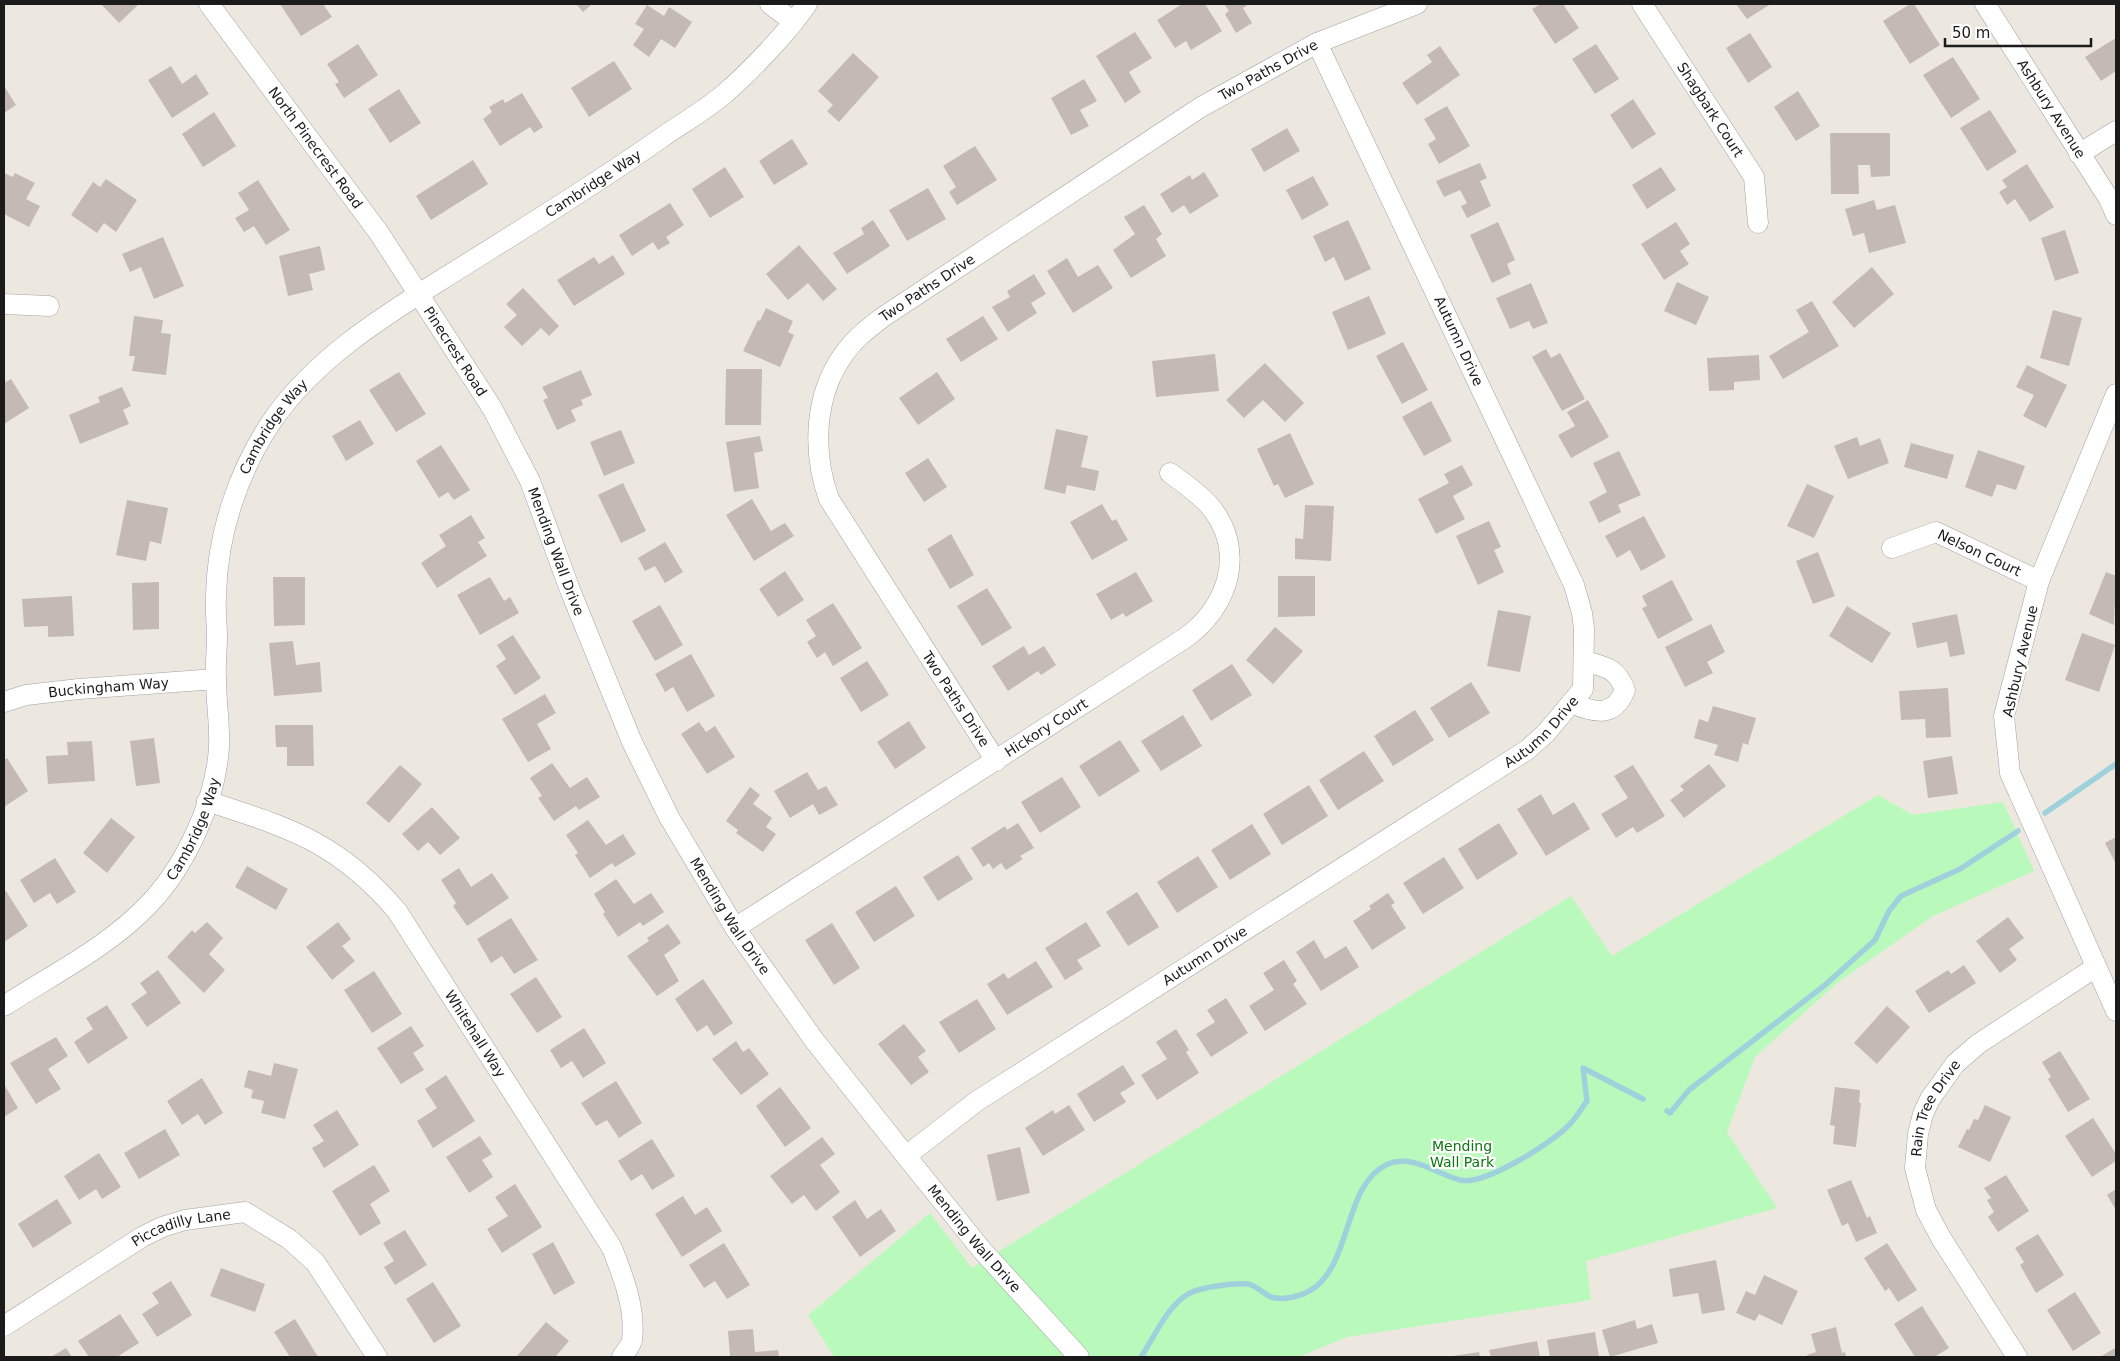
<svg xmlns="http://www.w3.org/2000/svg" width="2120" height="1361" font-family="'DejaVu Sans',sans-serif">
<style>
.park{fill:#b9fabc}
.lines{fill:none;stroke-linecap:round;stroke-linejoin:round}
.stream{stroke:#9ed1dc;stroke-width:5.5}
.building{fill:#c4b9b3}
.minor-casing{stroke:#a2a2a2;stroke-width:21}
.minor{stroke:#fff;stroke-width:20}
.labels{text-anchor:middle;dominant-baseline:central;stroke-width:4.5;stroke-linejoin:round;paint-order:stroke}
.street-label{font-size:14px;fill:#1b1b1b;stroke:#fff}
.park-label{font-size:14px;fill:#09780d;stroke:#fff}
</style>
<rect width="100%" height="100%" fill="#ede8df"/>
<path class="park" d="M1878,795L1913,815L2003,802L2034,871L1933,916L1837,983L1755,1057L1727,1132L1777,1208L1586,1261L1591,1300L1347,1337L1298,1357H834L808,1315L930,1213L972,1268L1571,896L1612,956Z"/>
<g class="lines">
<path class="stream" d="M2045,813L2116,764
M1667,1111L1670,1113L1689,1090L1825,985L1875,940L1889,911L1901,896L1960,869L2018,831
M1141,1357C1155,1336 1166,1308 1188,1294C1200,1287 1234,1283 1248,1284C1256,1285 1263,1294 1271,1297C1284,1301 1303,1296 1314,1288C1352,1261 1344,1183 1388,1164C1411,1154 1438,1174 1460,1180C1484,1186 1552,1143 1569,1125C1576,1118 1581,1109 1587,1101L1583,1068L1643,1099"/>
</g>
<path class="building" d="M101,4H139L119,23Z
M280,4H323L332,17L301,36Z
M576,4H592L583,12Z
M1182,4H1205L1222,31L1191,50L1186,41L1175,48L1157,20Z
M1224,4H1249L1243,8L1252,23L1236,33L1225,14L1229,11Z
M1541,4H1563L1579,28L1555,44L1532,9Z
M1736,4H1771L1747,19Z
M1910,4H1914L1940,45L1910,64L1883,21Z
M647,5L664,16L669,7L692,22L675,48L661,39L649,57L633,45L644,29L635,24Z
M1135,32L1152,58L1129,72L1141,92L1125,103L1096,56Z
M1750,33L1772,67L1748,83L1726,48Z
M2116,38V71L2101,81L2085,57Z
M358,44L378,75L344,98L335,84L339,82L327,64Z
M1596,44L1619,79L1595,94L1572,59Z
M1440,46L1460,75L1417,105L1402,83L1432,62L1427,55Z
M853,53L879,77L839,122L827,111L833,105L818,91Z
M1953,57L1980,99L1951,118L1923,75Z
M614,61L632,89L589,117L571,88Z
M171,66L182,84L196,74L209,94L172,118L148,80Z
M1084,79L1097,101L1080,110L1089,126L1071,135L1051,98Z
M4,86L16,105L4,113Z
M399,89L421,123L390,143L368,109Z
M1798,91L1820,126L1796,141L1774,107Z
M522,93L543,127L534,133L530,127L500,146L483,119L492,112L489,107L503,99L505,103Z
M1633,99L1656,134L1632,149L1610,115Z
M1447,106L1470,146L1439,164L1428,144L1436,139L1424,119Z
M1990,110L2017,152L1987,171L1960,128Z
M214,112L236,146L203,167L182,134Z
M1287,128L1300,151L1264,172L1251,149Z
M1830,133H1890V176L1871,177L1870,165H1858L1859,194H1831Z
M792,139L808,164L774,185L759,161Z
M975,146L997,180L957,205L949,192L956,187L943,166Z
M473,160L488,184L431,220L416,196Z
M1480,163L1487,178L1480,181L1491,206L1467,218L1461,206L1467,203L1460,190L1444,197L1436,181Z
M2027,164L2054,207L2030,222L2015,199L2007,205L1999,192L2007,187L2002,180Z
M725,167L744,197L710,218L692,189Z
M1661,167L1676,190L1647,209L1632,185Z
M1204,172L1219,196L1190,214L1184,205L1172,213L1160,194L1190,175L1192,180Z
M4,173L13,177L15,173L35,183L26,199L40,206L29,227L4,214Z
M1313,176L1329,205L1302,220L1286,190Z
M106,179L137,200L116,232L104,223L97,233L71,215L93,182L100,187Z
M258,180L290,230L266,245L254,226L244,232L235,218L249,210L238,193Z
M928,188L946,219L907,241L889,210Z
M1874,200L1877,210L1895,205L1906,243L1869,253L1864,233L1853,236L1845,209Z
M670,203L684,225L666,237L670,243L658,250L653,242L632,256L619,235Z
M1144,205L1162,234L1156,239L1166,256L1131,278L1113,250L1135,234L1124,217Z
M873,220L890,246L847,274L833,253L864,234L861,228Z
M1348,220L1371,269L1345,281L1334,257L1325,262L1313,236Z
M1498,222L1515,260L1507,264L1511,274L1492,283L1470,235Z
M1676,222L1690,244L1680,251L1689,264L1664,280L1641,244Z
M2065,230L2079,273L2055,281L2041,238Z
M163,237L184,286L154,299L141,267L130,272L122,254Z
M799,245L837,289L823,301L808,283L788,300L766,274Z
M320,246L325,270L309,274L313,290L288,296L279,256Z
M613,255L625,274L574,306L557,280L594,257L599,264Z
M1067,258L1078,277L1098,265L1113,288L1073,313L1047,271Z
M1872,267L1894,294L1854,328L1832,302Z
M1034,274L1046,294L1031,303L1037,313L1008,332L992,307L1010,297L1007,291Z
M1677,282L1709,297L1696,325L1664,311Z
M1531,283L1548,323L1533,329L1529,321L1510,329L1496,298Z
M523,288L559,326L549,336L541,328L522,346L504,327L517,315L506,304Z
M1369,296L1386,334L1348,350L1332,312Z
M1812,301L1839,346L1783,379L1769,356L1809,332L1796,310Z
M766,308L793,321L788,332L794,335L780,367L743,351L758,320L760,321Z
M2053,310L2082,318L2069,366L2040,358Z
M134,316L163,320L161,333L171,334L166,375L132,371L135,356H129Z
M983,316L998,339L961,362L946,339Z
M1403,342L1428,390L1402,404L1376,356Z
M1546,349L1551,358L1560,353L1585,399L1562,411L1532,357Z
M1215,354L1219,391L1156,397L1152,361Z
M1759,355L1760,380L1734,382V390L1709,391L1707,358Z
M1265,363L1304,403L1285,422L1263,400L1244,418L1226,400Z
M2027,365L2067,385L2046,428L2023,416L2034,395L2016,387Z
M726,369H762L761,425H725Z
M581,370L592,395L581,400L583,405L571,410L576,421L557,430L543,400L548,398L542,387Z
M399,372L426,414L396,432L369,390Z
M937,372L955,399L918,425L899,398Z
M11,379L29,408L4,424V383Z
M122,387L131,406L123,410L129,424L80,444L69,415L100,402L98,397Z
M1588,400L1609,437L1571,458L1558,435L1575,426L1567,412Z
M1431,401L1452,441L1424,456L1402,417Z
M360,420L374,444L346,461L332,436Z
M1056,429L1088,436L1081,467L1099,471L1095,491L1067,485L1065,494L1044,489Z
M621,430L635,463L604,476L590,442Z
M1290,433L1314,484L1285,498L1278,484L1274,486L1257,449Z
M760,436L763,451L754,453L759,488L734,492L726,442Z
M1857,437L1860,446L1880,438L1889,463L1848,479L1834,446Z
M1911,443L1954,455L1947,479L1904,467Z
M441,445L470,490L454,500L448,492L439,498L416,461Z
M1978,450L2025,466L2016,490L1997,484L1992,497L1965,487Z
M1619,451L1641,495L1618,505L1621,512L1599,523L1589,502L1607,492L1593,463Z
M928,458L947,487L924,502L905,473Z
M1462,465L1473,485L1453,496L1465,519L1436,534L1418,499L1449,483L1444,474Z
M623,483L646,531L621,543L598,495Z
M1807,484L1834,496L1814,538L1787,526Z
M752,499L771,531L785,523L794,536L754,561L726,515Z
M127,500L168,508L161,544L150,541L146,561L116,555Z
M1102,504L1112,521L1116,519L1128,540L1092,560L1070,522Z
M1305,505L1334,506L1331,561L1295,559V538L1303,539Z
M471,515L485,538L478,542L487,556L437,588L421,563L446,546L439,535Z
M1644,516L1666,557L1641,571L1630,550L1617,558L1605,536Z
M1489,521L1501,547L1494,550L1504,572L1478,585L1456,536Z
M951,534L974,575L950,589L927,549Z
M665,542L683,572L665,583L655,566L645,571L638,558Z
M1818,552L1835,596L1813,604L1796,561Z
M785,571L804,600L778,617L759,589Z
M1136,572L1153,601L1126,617L1123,613L1111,620L1096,594Z
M2106,572L2116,576L2114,625L2089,614Z
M1278,576H1315V616L1278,617Z
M273,577H305V625L274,626Z
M490,577L504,601L510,597L519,613L480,635L457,595Z
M1672,580L1693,620L1658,639L1642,608L1647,606L1642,596Z
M159,582V629L133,630L132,583Z
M987,588L1012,628L982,646L957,606Z
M72,596L74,636L48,637V626L24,627L22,599Z
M833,603L862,648L833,666L825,652L817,658L807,642L816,636L806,620Z
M660,605L683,645L655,661L632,621Z
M1847,606L1891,633L1872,663L1829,636Z
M1498,610L1531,616L1520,672L1487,666Z
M1957,614L1965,654L1950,657L1947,642L1917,648L1912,623Z
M1711,624L1725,652L1707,662L1713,673L1685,687L1665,647Z
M1275,627L1303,651L1273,684L1246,660Z
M2082,633L2115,645L2099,692L2065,680Z
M513,635L541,678L515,695L496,666L506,659L497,645Z
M293,641L296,665L320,662L322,692L274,696L269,643Z
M1024,646L1029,655L1044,646L1056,665L1041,675L1038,671L1008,691L992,666Z
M691,654L715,696L687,712L673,687L665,692L655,674Z
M867,661L889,695L861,712L840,678Z
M1232,664L1252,695L1211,721L1192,690Z
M1471,682L1490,713L1449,738L1430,708Z
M1948,688L1951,737L1926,738L1925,719L1901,720L1899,691Z
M545,694L556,713L537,724L551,749L528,762L502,719Z
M1713,706L1756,718L1748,745L1743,743L1738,762L1714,755L1718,745L1694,738L1699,719L1708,722Z
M1415,710L1434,740L1393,766L1374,736Z
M1183,715L1202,746L1161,771L1141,741Z
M909,721L926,748L895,769L877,742Z
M699,722L706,732L715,726L735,757L707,774L681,734Z
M275,725H313L314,766H287V747H276Z
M154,738L160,783L136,786L130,741Z
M1120,740L1140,771L1099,797L1079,766Z
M92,741L95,781L48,784L46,756L68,755L67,742Z
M1364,751L1384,781L1338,810L1319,780Z
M1952,756L1958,794L1928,798L1923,761Z
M7,758L28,791L4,807V760Z
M552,763L570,788L587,777L600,797L579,810L576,806L554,821L538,798L542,796L530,778Z
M1709,764L1726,786L1684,818L1670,800L1684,790L1680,786Z
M400,765L422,784L389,823L366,803Z
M1633,765L1665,816L1637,833L1633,827L1616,838L1601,814L1628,798L1614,776Z
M807,772L818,790L826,786L838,805L819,815L813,804L790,818L774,791Z
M1062,777L1081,807L1040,833L1021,802Z
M1309,785L1328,816L1282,845L1263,814Z
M750,787L760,795L753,804L772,818L766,827L776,834L763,852L736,833L738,830L726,821Z
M1541,794L1553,815L1574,802L1590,829L1546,856L1517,809Z
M432,807L460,838L440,855L428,842L418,851L402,834Z
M111,818L135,837L107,873L83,853Z
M588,820L606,845L623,834L636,854L615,867L612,863L590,878L575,855L578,853L566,835Z
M1018,823L1034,848L1020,856L1023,859L1006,870L1001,863L993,869L989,863L983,867L971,848L1005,826L1007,830Z
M1499,823L1518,854L1477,880L1458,849Z
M1252,824L1271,854L1230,880L1211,850Z
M2116,837V864L2105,843Z
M958,855L973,879L938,901L923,877Z
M1198,856L1218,887L1177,913L1157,882Z
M1444,857L1464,888L1423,914L1403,883Z
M55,858L76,892L57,904L50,893L34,903L20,880Z
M247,866L288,889L276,910L235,887Z
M459,868L471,887L492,873L509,898L467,926L453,906L456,903L441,880Z
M616,879L634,904L651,893L664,912L643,926L640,922L618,937L603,914L605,912L594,894Z
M896,886L915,916L874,942L855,912Z
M6,891L28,926L4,942V892Z
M1137,892L1159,927L1128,946L1106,912Z
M1388,893L1395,903L1391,905L1406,928L1372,950L1353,921L1371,909L1369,906Z
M2008,917L2024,938L2009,949L2017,960L2000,973L1976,941Z
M511,918L538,960L514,974L502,956L491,963L477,939Z
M207,922L223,938L209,954L225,970L204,993L167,957L192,930L195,933Z
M338,922L351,939L342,946L355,961L332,980L306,947Z
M1086,922L1101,946L1077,960L1083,969L1065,980L1045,948Z
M832,923L860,968L834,985L805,940Z
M668,924L681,943L664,955L679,981L657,996L627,956L649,941L647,938Z
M1314,940L1325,959L1346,946L1359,967L1321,991L1296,952Z
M1284,960L1297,981L1293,984L1307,1004L1265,1031L1249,1006L1274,990L1263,973Z
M1036,961L1053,987L1007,1015L987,984L1004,973L1008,979Z
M1964,965L1976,983L1929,1013L1915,991L1948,970L1951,974Z
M158,970L181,1003L147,1027L131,1004L147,993L140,983Z
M374,971L402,1014L372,1033L344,990Z
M536,977L562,1017L537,1033L510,994Z
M703,979L733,1023L714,1036L707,1025L697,1032L675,999Z
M1226,998L1248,1033L1211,1057L1196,1034L1215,1022L1207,1010Z
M977,999L996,1029L959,1053L939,1022Z
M107,1005L128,1038L88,1064L74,1042L93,1029L86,1018Z
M1887,1006L1910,1027L1877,1064L1854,1043Z
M904,1024L926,1051L918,1057L929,1072L911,1085L878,1044Z
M411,1026L424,1046L413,1053L424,1070L401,1084L377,1048Z
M584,1028L606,1063L583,1078L572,1061L561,1068L550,1050Z
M1176,1029L1189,1050L1186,1052L1199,1073L1157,1100L1141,1075L1167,1059L1156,1042Z
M56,1037L68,1056L48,1069L61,1089L36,1104L10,1063Z
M736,1041L743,1052L749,1048L769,1074L741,1095L712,1059Z
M2060,1051L2090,1099L2068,1112L2048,1079L2051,1077L2042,1062Z
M274,1063L298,1069L285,1119L261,1113L264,1101L251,1098L253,1090L244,1087L248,1070L271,1076Z
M1123,1065L1135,1084L1120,1093L1126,1102L1094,1122L1077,1094Z
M446,1075L475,1121L433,1148L417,1121L437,1108L425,1089Z
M202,1078L223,1113L205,1125L198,1114L182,1125L167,1101Z
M616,1081L642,1123L619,1138L607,1120L596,1126L581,1103Z
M4,1084L18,1108L4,1117Z
M780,1087L811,1128L785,1147L756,1106Z
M1835,1087L1860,1090L1859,1103H1861L1856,1147L1833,1144L1835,1126L1830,1125Z
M1069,1105L1085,1130L1043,1156L1025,1128L1053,1110L1055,1114Z
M1985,1105L2011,1117L1990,1162L1958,1147L1967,1129L1969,1130L1974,1119L1978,1120Z
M337,1110L359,1145L324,1168L312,1148L324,1141L313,1125Z
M2093,1118L2116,1154V1161L2092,1177L2065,1136Z
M165,1129L180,1155L139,1179L124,1153Z
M480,1136L492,1154L482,1160L493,1177L469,1193L446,1157Z
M822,1137L835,1154L820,1165L840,1192L816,1211L804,1195L792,1204L770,1176Z
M652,1139L675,1176L652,1190L642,1174L631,1181L618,1161Z
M1020,1147L1030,1193L997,1201L987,1155Z
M99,1153L121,1187L102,1199L96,1189L79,1200L64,1176Z
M374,1165L390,1191L370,1204L381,1223L360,1236L332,1191Z
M2006,1175L2029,1211L1998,1232L1988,1217L1994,1212L1987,1200L1991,1198L1984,1188Z
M1851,1180L1867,1218L1870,1216L1877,1233L1856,1242L1848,1223L1842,1226L1827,1190Z
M515,1184L542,1227L502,1253L487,1229L508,1216L495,1197Z
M2116,1189V1210L2107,1195Z
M683,1196L695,1215L707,1207L722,1231L682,1257L655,1214Z
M57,1199L72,1223L33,1248L18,1224Z
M855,1200L867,1219L881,1209L896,1231L860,1257L832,1217Z
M405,1230L427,1265L395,1285L384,1267L394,1261L383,1243Z
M2038,1234L2064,1275L2036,1293L2020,1265L2024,1262L2015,1248Z
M553,1242L575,1283L554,1295L532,1254Z
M724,1243L750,1285L727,1299L715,1281L704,1288L689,1265Z
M1887,1243L1917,1290L1898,1302L1889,1288L1885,1291L1864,1258Z
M1716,1260L1725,1310L1702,1314L1698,1293L1673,1297L1669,1269Z
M221,1268L265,1284L255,1312L210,1296Z
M1764,1275L1798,1291L1782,1325L1759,1314L1755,1321L1736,1313L1746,1291L1755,1295Z
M171,1281L192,1315L157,1337L142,1314L159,1303L152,1293Z
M433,1282L461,1326L434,1343L406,1299Z
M2075,1292L2101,1333L2073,1351L2047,1310Z
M1922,1306L1949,1348L1934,1357H1915L1894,1324Z
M120,1314L139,1343L117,1357H89L78,1341Z
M295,1319L318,1357H290L274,1332Z
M1635,1320L1637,1329L1652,1324L1658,1343L1610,1357L1602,1330Z
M546,1322L569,1341L555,1357H519L517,1356Z
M1836,1327L1842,1353L1845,1352L1846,1357H1807V1355L1816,1352L1811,1334Z
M753,1329L755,1352L778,1350L779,1357H730L728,1331Z
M1595,1332L1599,1357H1550L1547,1340Z
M1537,1341L1540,1357H1491L1489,1350Z
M66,1348L72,1357H51Z
M2115,1348L2116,1357H2100Z
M1479,1352L1480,1357H1453V1356Z"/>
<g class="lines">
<defs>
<g id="minor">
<path id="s1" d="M209,4L379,233L492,408L530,481L570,590L632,742L669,817L735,928L814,1040L906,1156L981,1249L1079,1357"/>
<path d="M770,4L794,22"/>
<path id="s2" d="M1642,4L1754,177L1758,223"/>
<path id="s3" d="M1985,4L2109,199L2116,215"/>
<path d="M2079,154L2116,131"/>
<path d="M4,304L49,306"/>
<path d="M2116,394L2039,581L2004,716L2010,773L2116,1011"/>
<path id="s4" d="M1892,548L1936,532L2039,581"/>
<path id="s5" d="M4,702L26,695L79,689L216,679"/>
<path d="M1571,703C1595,713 1614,718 1625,690C1616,667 1605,667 1584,661"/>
<path id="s6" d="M996,761L829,499C812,452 814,395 844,354C854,339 869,328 883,317L1201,107L1317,43L1417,4"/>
<path id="s7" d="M207,801C290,828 338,842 397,911L612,1248C623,1276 636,1309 632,1340C631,1346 625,1352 622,1357"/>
<path id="s8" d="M735,928L1185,638C1229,607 1247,550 1209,505C1198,493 1184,483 1170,473"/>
<path id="s9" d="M4,1006C53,974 110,946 150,903C186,865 216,800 219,747C220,724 216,701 216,679C215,665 217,651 217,637C217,623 215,610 216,596C217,534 238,472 272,421C314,360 379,319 441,280C514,234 589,189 661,138C681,124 704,111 723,95C750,72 787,33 807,4"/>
<path id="s10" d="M906,1156L977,1101L1527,750L1545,734L1583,689L1584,629L1582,613L1574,585L1317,43"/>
<path id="s11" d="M4,1326L142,1237L162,1227L185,1220L245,1212L289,1239L315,1262L377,1357"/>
<path id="s12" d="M2017,1357L1941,1238L1926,1210L1915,1168L1918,1134L1923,1114L1930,1099L1955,1064L1978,1044L2096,967"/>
</g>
</defs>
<use href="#minor" class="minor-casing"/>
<use href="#minor" class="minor"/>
</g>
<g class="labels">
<g class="street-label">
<text stroke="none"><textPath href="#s6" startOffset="974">Two Paths Drive</textPath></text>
<text stroke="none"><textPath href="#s3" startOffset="124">Ashbury Avenue</textPath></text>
<text stroke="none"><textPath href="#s2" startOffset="126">Shagbark Court</textPath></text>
<text stroke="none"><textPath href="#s1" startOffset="179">North Pinecrest Road</textPath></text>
<text stroke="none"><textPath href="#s9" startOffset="1092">Cambridge Way</textPath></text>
<text stroke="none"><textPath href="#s6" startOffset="569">Two Paths Drive</textPath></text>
<text transform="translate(1459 341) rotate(65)">Autumn Drive</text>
<text stroke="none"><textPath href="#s1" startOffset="426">Pinecrest Road</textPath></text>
<text stroke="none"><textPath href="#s9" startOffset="686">Cambridge Way</textPath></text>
<text stroke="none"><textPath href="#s1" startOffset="651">Mending Wall Drive</textPath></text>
<text stroke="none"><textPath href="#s4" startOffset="95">Nelson Court</textPath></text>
<text transform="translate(2020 661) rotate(-77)">Ashbury Avenue</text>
<text stroke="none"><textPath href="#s5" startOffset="106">Buckingham Way</textPath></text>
<text transform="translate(956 699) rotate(57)">Two Paths Drive</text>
<text stroke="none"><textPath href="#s8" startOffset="370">Hickory Court</textPath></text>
<text stroke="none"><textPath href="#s10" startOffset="765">Autumn Drive</textPath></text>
<text stroke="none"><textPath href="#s9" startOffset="266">Cambridge Way</textPath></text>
<text stroke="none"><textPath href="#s1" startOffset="1056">Mending Wall Drive</textPath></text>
<text stroke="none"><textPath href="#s10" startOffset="360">Autumn Drive</textPath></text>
<text stroke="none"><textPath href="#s7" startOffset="369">Whitehall Way</textPath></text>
<text stroke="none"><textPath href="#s12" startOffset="281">Rain Tree Drive</textPath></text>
<text stroke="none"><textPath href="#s11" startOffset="205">Piccadilly Lane</textPath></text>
<text stroke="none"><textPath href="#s1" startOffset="1461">Mending Wall Drive</textPath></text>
</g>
<g class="park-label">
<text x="1462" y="1146">Mending<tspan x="1462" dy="16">Wall Park</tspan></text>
</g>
</g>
<rect width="2120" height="1361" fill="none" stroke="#1b1b1b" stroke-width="10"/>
<path d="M1945 38v8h146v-8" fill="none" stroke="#1b1b1b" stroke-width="2.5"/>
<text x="1952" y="38" font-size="15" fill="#1b1b1b" stroke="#ffffff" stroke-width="4" paint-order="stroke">50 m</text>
</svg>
